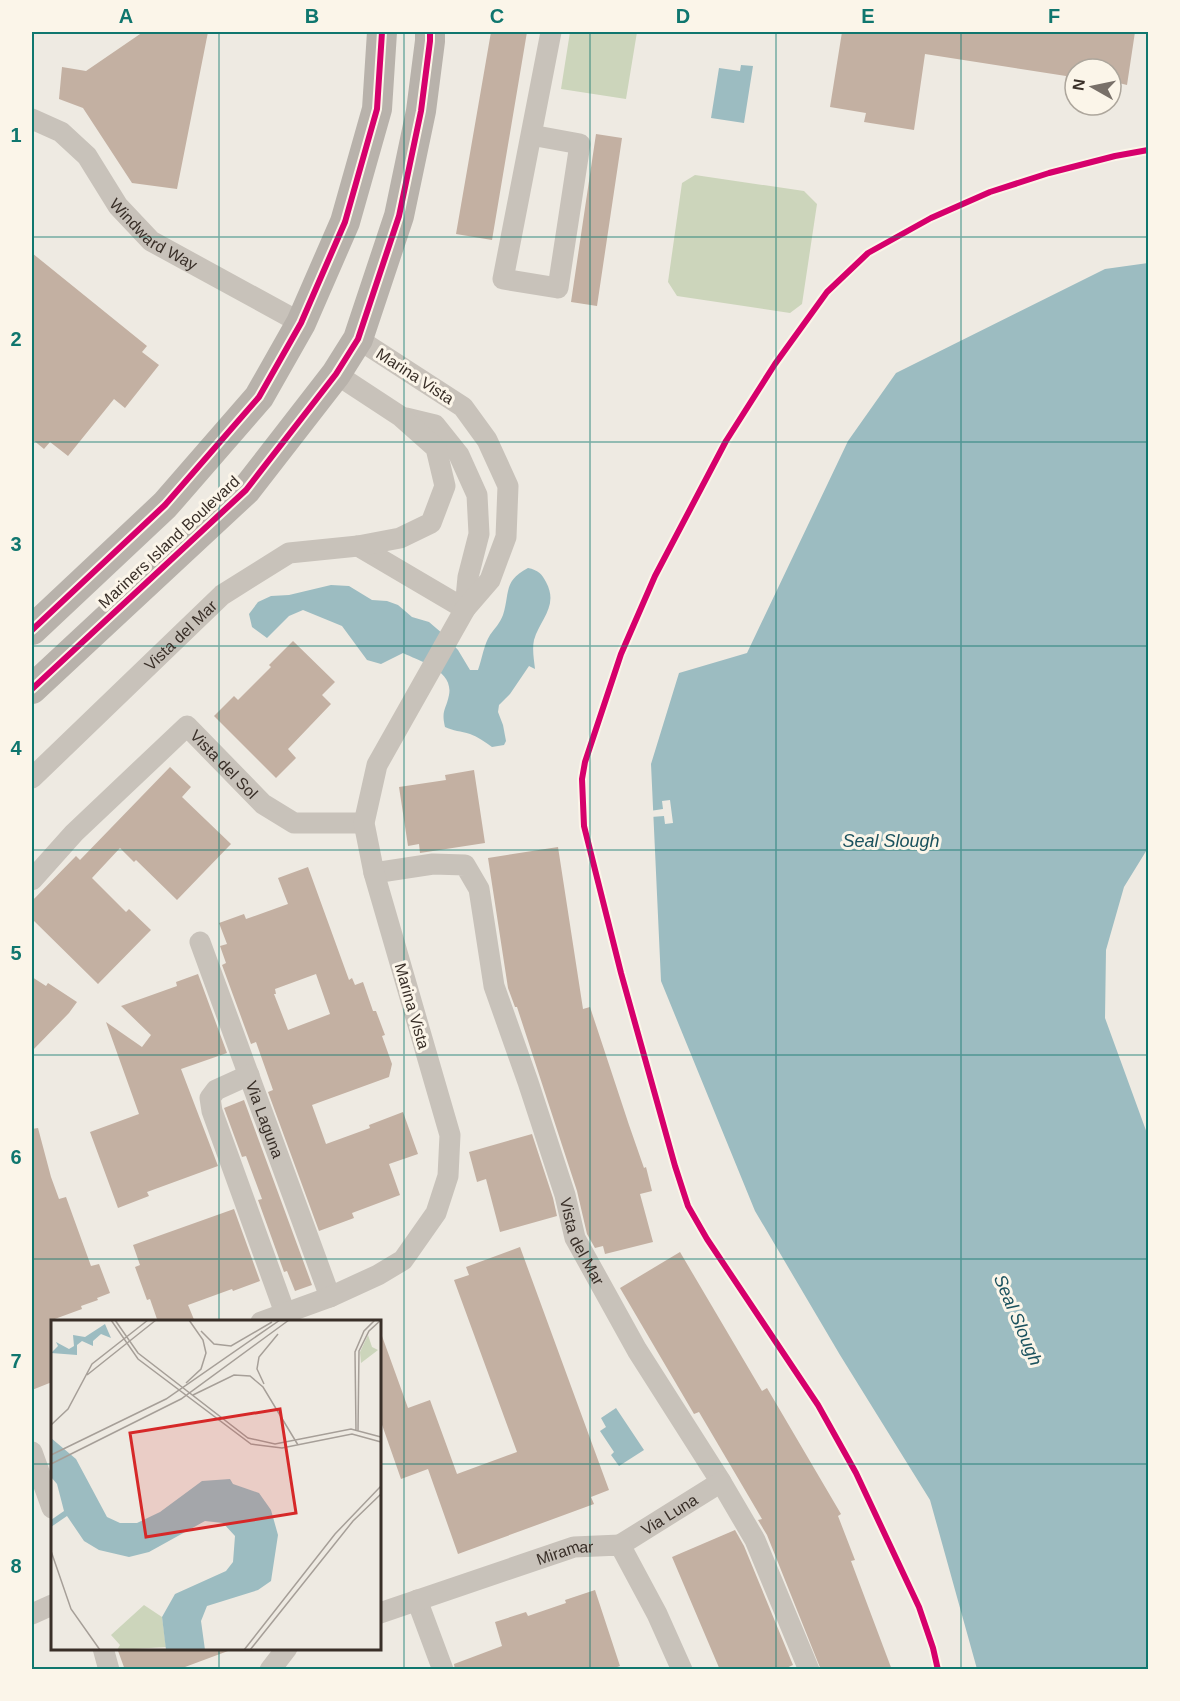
<svg xmlns="http://www.w3.org/2000/svg" width="1180" height="1701" font-family="Helvetica,sans-serif">
<style>
.green{fill:#ccd5bb}
.water{fill:#9cbcc1}
.pier{fill:#eeeae2}
.building{fill:#c3b0a2;fill-rule:evenodd}
.lines{fill:none;stroke-linecap:round;stroke-linejoin:round}
.minor{stroke:#c8c2ba;stroke-width:21}
.secondary{stroke:#b8b2ab;stroke-width:30}
.cycleway-casing{stroke:#fbf5e9;stroke-width:10}
.cycleway{stroke:#d6006c;stroke-width:6}
.grid{fill:none;stroke:#0f766e;stroke-width:1.5;stroke-opacity:0.55}
.labels{text-anchor:middle;dominant-baseline:central;stroke-width:6;stroke-linejoin:round;paint-order:stroke}
.street-label{font-size:16px;fill:#392f28;stroke:#fbf5e9}
.water-label{font-size:18px;font-style:italic;fill:#1a515d;stroke:#fbf5e9}
.inset-road{fill:none;stroke:#a69f98;stroke-width:1.5}
.view{fill:#d62828;fill-opacity:0.15;stroke:#d62828;stroke-width:3}
.inset-edge{fill:none;stroke:#392f28;stroke-width:3}
.neatline{fill:none;stroke:#0f766e;stroke-width:2}
.grid-label{font-size:20px;text-anchor:middle;font-weight:bold;fill:#0f766e}
</style>
<rect width="100%" height="100%" fill="#eeeae2"/>
<path class="green" d="M570,32H637L626,99L561,89Z
M695,175L804,191L817,204L802,304L790,313L677,296L668,282L682,183Z"/>
<path class="water" d="M741,65L753,66L744,123L711,118L719,68L740,71Z
M1148,263V848L1124,887L1106,950L1105,1018L1148,1136V1669H977L930,1500L840,1355L755,1211L661,981L651,764L679,673L747,653L848,441L896,373L1105,269Z
M528,568C538,570 542,574 546,582C559,606 540,619 534,640C532,649 534,660 535,669L529,666L510,694L499,705L498,712L503,725L506,741L504,745L492,747C485,742 478,737 470,734C461,731 453,731 445,727C441,710 446,710 449,695C454,670 419,661 403,653L381,664L367,660L342,626L303,610L289,616L267,638L252,627L249,614L258,602L271,596L289,595L331,585L349,586L372,600L387,601L398,605L412,617L429,622L443,634L458,650L470,670H478C482,659 484,644 490,635C495,628 500,623 503,615C510,593 503,581 528,568Z
M616,1408L644,1450L619,1466L611,1455L614,1452L600,1431L606,1427L601,1418Z"/>
<path class="pier" d="M670,800L673,823L665,824L664,816L651,817L650,811L663,809L662,801Z"/>
<path class="building" d="M143,32H208L177,189L132,183L83,108L59,99L62,67L86,71Z
M491,32H527L492,240L456,234Z
M842,32H1135L1127,85L1115,82L1113,90H1111V69H1075V85L1065,84L1066,76L925,54L914,130L864,122L866,113L830,107Z
M596,134L622,138L597,306L571,302Z
M32,253L147,346L142,352L159,365L125,408L114,399L68,456L50,442L44,449L32,439Z
M293,641L335,682L322,695L331,704L288,749L296,758L276,778L214,716L234,696L238,700L271,667L269,665Z
M170,767L191,787L182,797L231,844L177,900L136,860L134,862L120,848L92,878L126,912L129,909L151,930L98,984L32,919V901L76,856L80,860Z
M474,770L485,843L420,853L419,844L408,846L399,787L446,780L445,775Z
M558,847L583,1009L590,1007L629,1125L644,1168L646,1167L652,1191L640,1194L653,1242L605,1254L603,1246L595,1248L587,1234L577,1191L517,1007H515L508,988L488,858Z
M308,867L349,980L352,978L355,985L363,982L373,1011H376L385,1035L382,1036L392,1064L389,1077L312,1105L326,1144L370,1128L369,1125L403,1112L418,1154L389,1164L400,1195L352,1213L354,1218L319,1231L268,1092L273,1090L256,1042L251,1044L222,965L226,963L220,946L227,944L219,923L244,914L246,919L288,904L278,878ZM316,974L330,1014L288,1030L274,994H276L275,989Z
M198,974L227,1053L181,1069L218,1166L147,1192L149,1196L118,1208L90,1132L139,1114L106,1022L142,1047L151,1035L121,1006L177,986L176,982Z
M32,977L46,986L48,983L77,1002L69,1013L32,1051Z
M244,1100L312,1285L295,1291L287,1271L284,1272L258,1200L262,1199L246,1156L242,1157L224,1108Z
M38,1128L51,1177L59,1199L66,1197L91,1266L99,1264L110,1293L97,1298L98,1300L81,1306L82,1309L52,1320V1382L32,1390V1129Z
M532,1134L553,1198L557,1216L500,1232L486,1179L477,1182L469,1152Z
M234,1209L260,1281L233,1291L232,1289L188,1305L195,1322H158L150,1299L147,1300L135,1267L140,1265L133,1245Z
M520,1247L609,1490L591,1497L594,1504L458,1554L428,1469L401,1479L380,1419V1336H382L408,1408L430,1400L457,1474L517,1452L454,1280L469,1275L466,1267Z
M680,1252L762,1391L767,1388L841,1514L838,1516L855,1560L851,1561L892,1670H821L767,1535L758,1520L762,1519L699,1412L694,1414L620,1288Z
M735,1530L744,1546L793,1665L782,1670H720L672,1557Z
M595,1590L620,1666L609,1670H455L454,1664L502,1646L495,1622L526,1612L528,1616L566,1603L565,1600Z
M117,1648H228V1651L177,1670H125Z"/>
<g class="lines">
<g class="minor">
<path id="s1" d="M32,119L61,132L87,156L118,206L151,241L301,323"/>
<path d="M531,135L580,144L558,288L503,279L551,32"/>
<path d="M406,418L435,425L459,455L477,495L479,534L468,577L465,609"/>
<path d="M358,546L465,609"/>
<path id="s2" d="M32,778L222,595L289,553L358,546L400,538L431,523L445,486L436,448L400,416L336,374"/>
<path id="s3" d="M374,873L433,864L465,865L479,889L494,986L528,1082L565,1195L575,1238L637,1350L721,1482L755,1540L809,1670"/>
<path id="s4" d="M32,880L74,833L187,726L263,804L294,823H364"/>
<path id="s5" d="M200,942L330,1297"/>
<path d="M249,1075L216,1090L210,1098L212,1111L285,1313"/>
<path d="M261,1322L330,1297L378,1275L403,1260L436,1213L448,1176L450,1135L374,873L364,823L377,765L465,609L490,580L506,537L508,486L487,440L463,407L358,339"/>
<path d="M32,1452L52,1508"/>
<path id="s6" d="M620,1545L721,1482"/>
<path d="M417,1600L443,1670"/>
<path id="s7" d="M380,1613L574,1547L620,1545L657,1614L682,1670"/>
<path d="M32,1614L52,1605"/>
<path d="M103,1648L109,1670"/>
<path d="M270,1670L287,1648"/>
</g>
<path class="secondary" d="M32,630L165,505L259,397L301,323L345,222L377,109L382,32
M32,689L246,490L336,374L358,339L399,216L421,111L430,41V32"/>
<defs>
<path id="cycleway" d="M32,630L165,505L259,397L301,323L345,222L377,109L382,32
M32,689L246,490L336,374L358,339L399,216L421,111L430,41V32
M938,1670L933,1648L919,1607L856,1473L818,1405L707,1239L688,1206L675,1166L621,973L584,826L582,779L585,762L621,654L655,576L726,441L775,364L827,292L868,253L931,218L990,192L1049,173L1115,156L1148,150"/>
</defs>
<use href="#cycleway" class="cycleway-casing"/>
<use href="#cycleway" class="cycleway"/>
</g>
<path class="grid" d="M219,32V1322M404,32V1670M590,32V1670M776,32V1670M961,32V1670M32,237H1148M32,442H1148M32,646H1148M32,850H1148M32,1055H1148M32,1259H1148M32,1464H52M380,1464H1148M219,1648V1670"/>
<g class="labels">
<g class="street-label">
<text stroke="none"><textPath href="#s1" startOffset="172">Windward Way</textPath></text>
<text transform="translate(415 376) rotate(33)">Marina Vista</text>
<text transform="translate(169 542) rotate(-43)">Mariners Island Boulevard</text>
<text stroke="none"><textPath href="#s2" startOffset="206">Vista del Mar</textPath></text>
<text stroke="none"><textPath href="#s4" startOffset="272">Vista del Sol</textPath></text>
<text transform="translate(412 1006) rotate(74)">Marina Vista</text>
<text stroke="none"><textPath href="#s5" startOffset="189">Via Laguna</textPath></text>
<text stroke="none"><textPath href="#s3" startOffset="488">Vista del Mar</textPath></text>
<text stroke="none"><textPath href="#s6" startOffset="58">Via Luna</textPath></text>
<text stroke="none"><textPath href="#s7" startOffset="195">Miramar</textPath></text>
</g>
<g class="water-label">
<text x="891" y="841">Seal Slough</text>
<text transform="translate(1018 1320) rotate(67)">Seal Slough</text>
</g>
</g>
<g transform="translate(51 1320)">
<rect width="330" height="330" fill="#eeeae2"/>
<path d="M317,15L321,27L327,30L310,43L309,32ZM93,285L111,297L115,327L66,330L69,325L60,315Z" fill="#ccd5bb"/>
<path d="M54,4L60,18L50,14L42,21V26L31,21L26,25V35L0,33L7,26L5,22L18,29L23,26L22,15L34,17ZM0,118L25,139L56,197L69,203H86L109,192L151,161L179,159L182,164L208,173L220,190L227,215L220,261L207,270L156,286L150,301L154,330H115L111,297L124,274L175,251L182,242L184,216L172,203L154,201L98,232L78,237L48,230L33,221L16,196L0,207V200L13,191L6,164L0,157Z" fill="#9cbcc1"/>
<path class="inset-road" d="M60,0L87,39L200,124L231,128L301,114L330,122M64,0L87,33L197,118L224,124L300,109L330,117M150,11L163,24L180,26L221,2M36,55L105,0M135,63L150,49L155,33L152,20L138,0M213,64L206,49L208,37L227,14M142,75L183,55L199,56L212,67L247,125M0,105L17,89L41,44L97,0M305,111L304,32L313,11L324,0M307,111L308,31L318,11L330,0M0,135L115,79L229,0M0,144L130,79L238,0M0,231L20,289L49,330M193,330L284,214L330,166M199,330L302,201L330,174"/>
<path class="view" d="M229,89L245,193L95,217L79,113Z"/>
<rect width="330" height="330" class="inset-edge"/>
</g>
<rect width="1180" height="1701" fill="none" stroke="#fbf5e9" stroke-width="66"/>
<g transform="translate(1093 87) rotate(279)"><circle r="28" fill="#fbf5e9" stroke="#ada69c" stroke-width="1.5"/>
<path d="M0-4.5L10 22L0 15L-10 22Z" fill="#787069"/>
<text y="-9" font-size="16" font-weight="bold" text-anchor="middle" fill="#392f28">N</text>
</g>
<rect x="33" y="33" width="1114" height="1635" class="neatline"/>
<g class="grid-label">
<text x="126" y="23">A</text>
<text x="312" y="23">B</text>
<text x="497" y="23">C</text>
<text x="683" y="23">D</text>
<text x="868" y="23">E</text>
<text x="1054" y="23">F</text>
<text x="16" y="142">1</text>
<text x="16" y="346">2</text>
<text x="16" y="551">3</text>
<text x="16" y="755">4</text>
<text x="16" y="960">5</text>
<text x="16" y="1164">6</text>
<text x="16" y="1368">7</text>
<text x="16" y="1573">8</text>
</g>
</svg>
